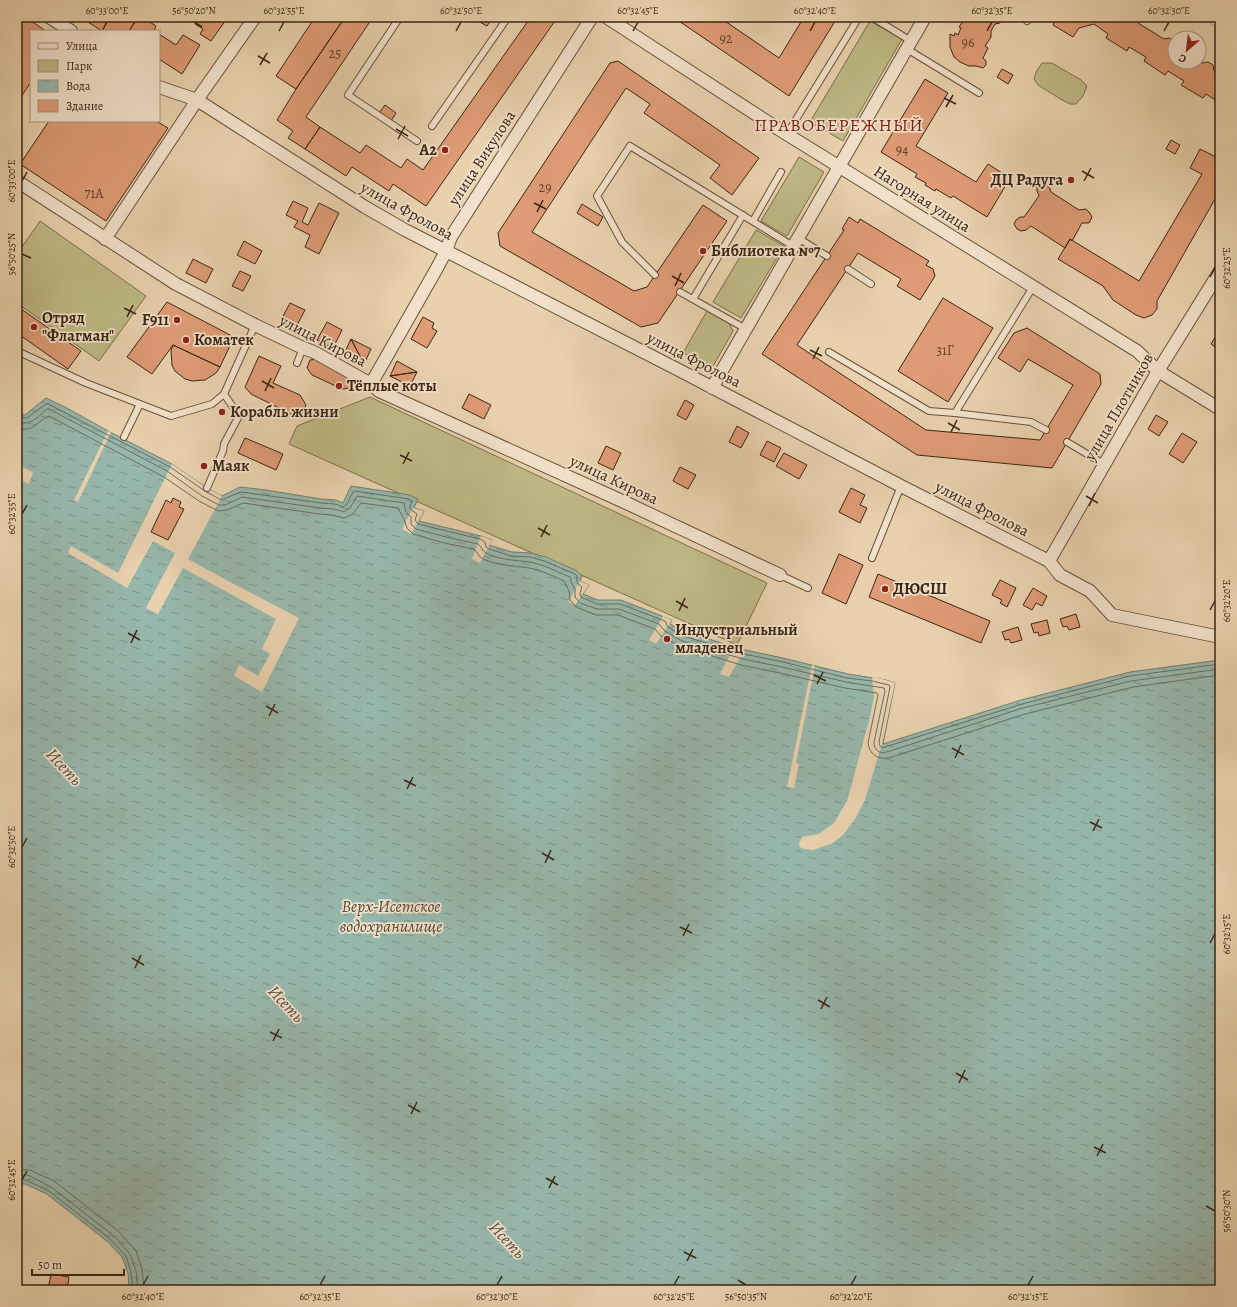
<svg xmlns="http://www.w3.org/2000/svg" width="1237" height="1307" font-family="Alegreya,serif">
<style>
.green{fill:#beb985;stroke:#7c6f4c}
.water{fill:url(#water-ripples);stroke:#727d6f}
.pier{fill:#e9d1ae}
.lines{fill:none;stroke-linecap:round;stroke-linejoin:round}
.shore{stroke:#696e60;stroke-width:1}
.building{fill:#de9b75;stroke:#3b2514}
.service-casing{stroke:#66503a;stroke-width:8}
.minor-casing{stroke:#66503a;stroke-width:14}
.tertiary-casing{stroke:#66503a;stroke-width:16}
.service{stroke:#f1e1ca;stroke-width:6}
.minor{stroke:#f1e1ca;stroke-width:12}
.tertiary{stroke:#f1e1ca;stroke-width:15}
.ticks{fill:none;stroke:#3b2514;stroke-width:1.5}
.poi-dot{fill:#8f2418;stroke:#f1e1ca;stroke-width:1.5}
.labels{text-anchor:middle;dominant-baseline:central;stroke-width:3.5;stroke-linejoin:round;paint-order:stroke}
.number-label{font-size:14px;fill:#64422c}
.poi-label{font-size:16px;font-weight:bold;fill:#3b2514;stroke:#f1e1ca;text-anchor:start}
.street-label{font-size:16px;fill:#3b2514;stroke:#f1e1ca}
.water-label{font-size:17px;font-style:italic;fill:#524a3a;stroke:#f1e1ca}
.quarter-label{font-size:18px;letter-spacing:1px;fill:#7a1f14;stroke:#f1e1ca}
.neatline{fill:none;stroke:#3b2514;stroke-width:1.5}
.ticks-label{font-size:10px;text-anchor:middle;fill:#3b2514}
</style>
<defs>
<pattern id="water-ripples" width="26" height="14" patternUnits="userSpaceOnUse"><rect width="26" height="14" fill="#97b7ac"/><path d="M2 4q2-2 4 0t4 0M15 11q2-2 4 0t4 0" fill="none" stroke="#7c958b"/></pattern>
</defs>
<rect width="100%" height="100%" fill="#e9d1ae"/>
<filter id="stains"><feTurbulence type="fractalNoise" baseFrequency=".005" numOctaves="4"/><feColorMatrix values="0 0 0 0 .2 0 0 0 0 .09 0 0 0 0 .02 0 0 0 .5 -.17"/></filter>
<radialGradient id="worn" r=".72"><stop offset=".6" stop-color="#630" stop-opacity="0"/><stop offset="1" stop-color="#630" stop-opacity=".3"/></radialGradient>
<path class="green" d="M870,21L902,39L843,141L810,122Z
M1042,63H1052L1081,80L1087,86L1083,96L1076,104H1070L1062,100L1038,85L1034,79L1036,72Z
M799,157L824,172L787,236L761,221Z
M40,221L146,296L99,361L17,303V254Z
M756,230L784,246L741,318L713,302Z
M707,311L729,323L733,331L712,368L683,353Z
M370,397L767,583L737,645L289,444L297,426Z"/>
<path class="water" d="M46,398L65,407L110,432L172,464L207,488L222,496L240,487L266,490L321,499L336,500L343,503L351,486L410,495L418,499L414,508L424,511L419,521L481,536L492,540L489,545L512,552L531,553L546,557L577,571L582,576L580,581L589,585L583,594L598,600H621L672,620L670,624L685,632L745,650L783,658L848,674L886,680L895,683L883,744L1021,700L1130,672L1220,660V1290H129L128,1273L122,1257L108,1242L47,1194L25,1184H17V413L25,415Z"/>
<path class="pier" d="M108,431L111,432L78,502L74,500Z
M172,464L207,488L222,496L188,559L228,581L299,618L262,692L234,676L239,665L258,676L270,654L262,649L276,619L183,568L158,614L146,608L175,553L153,541L127,588L68,553L71,546L118,573Z
M17,465L33,472L29,484L17,478Z
M413,508L424,511L411,534L402,529Z
M481,536L492,540L480,563L472,559Z
M580,581L589,585L575,605L568,602Z
M663,616L672,620L656,644L649,640Z
M734,647L745,650L729,677L720,674Z
M812,665L815,666L796,763L799,764L794,788L787,787Z
M872,677L886,680L895,683L882,744L865,800L855,819L843,835L831,844L813,850L804,849L800,847L799,843L802,837L819,834L834,823L847,801L870,717L874,696Z"/>
<g class="lines">
<path class="shore" d="M17,417L27,418L46,404H48L170,467L205,491L221,500L241,492L321,503L335,504L343,507L347,504L353,492L355,491L409,499L412,501L410,506V509L417,514L415,520L418,524L480,539L485,542L486,547L489,549L511,556L530,557L544,561L575,574L577,576V583L582,587L580,593L581,597L597,604H620L665,621L668,627L683,636L744,654L783,662L847,678L872,681L889,685L890,687L879,742L880,746L882,748L1022,704L1130,676L1220,664
M17,422C31,426 36,418 47,409H49L167,471L202,496L219,505H225L242,497L320,508L334,509L344,512L350,508L357,496L404,503L406,512L411,517V524L416,529L446,537L478,544C482,547 482,551 486,553C499,560 515,560 529,562C543,564 557,572 570,577L572,584L575,589V597L580,603L597,609H619L659,624L665,631L682,641L743,659L782,667L846,682L884,688L885,691L874,742C874,750 879,754 887,752L1023,708L1131,681L1220,669
M17,428C35,433 36,421 49,416L164,477L199,501L218,511L227,510L243,503L319,514L332,515L344,518L353,514L361,503L398,508L404,519L407,528L413,534L444,543L474,549C476,551 478,554 480,557C491,565 516,566 529,568C541,570 553,576 564,581L569,591L570,600L576,607L596,615H618L655,629L661,636L680,646L741,665L780,673L845,688L877,693L878,695L868,743C869,754 878,760 889,758L1025,714L1133,687L1220,675
M17,1169L30,1170L54,1181L118,1231L136,1251L142,1269L144,1290
M17,1175H28L51,1187L114,1236L130,1254L136,1271L138,1290
M17,1180H26L49,1191L110,1239L126,1256L131,1272L133,1290"/>
</g>
<path class="building" d="M17,17H25L46,31H31V82L17,103Z
M80,17H130L136,20L129,31H102Z
M138,17H142L156,26L154,31H129Z
M200,17H228L211,41L200,34L203,29L195,24Z
M315,17H345L296,89L276,76Z
M345,17H373L306,117L320,127L305,149L288,138L293,131L277,120L296,89Z
M478,17H493L487,26L476,20Z
M522,17H556L557,18L426,206L393,184L389,191L352,167L346,176L305,149L320,127L360,153L366,145L401,168L407,159L423,170L528,21Z
M673,17H719L779,58L804,17L837,18L789,96Z
M960,17H1002L1000,23L995,24L991,31V37L985,46L988,48L983,58L986,61V65L983,68L976,66H969L960,62L954,57L950,47V34L954,36L955,33L958,35L961,28L959,27L963,21L958,19Z
M1052,17H1136L1138,23L1164,39L1169,38L1175,41V62L1199,61L1202,63L1208,62L1213,65L1214,71L1220,74V103L1206,94L1203,98L1181,85L1184,81L1168,71L1165,75L1144,61L1146,57L1129,47L1127,51L1106,38L1108,34L1094,24L1079,28L1073,37L1053,25L1054,23Z
M159,34L176,45L183,35L200,45L182,74L159,59Z
M618,61L759,158L732,195L710,178L720,165L644,113L650,104L626,88L532,232L634,291L647,287L703,205L727,221L658,323L641,327L500,246L498,233L610,63Z
M1002,69L1013,75L1008,84L997,77Z
M925,79L948,93L916,146L976,182L988,164L1010,178L987,217L953,196L951,198L936,189L935,191L925,185L926,183L915,177L917,174L881,152Z
M385,105L396,113L391,121L379,113Z
M49,121H156L168,128L106,221L20,164Z
M1171,140L1180,145L1175,154L1166,149Z
M1200,149L1220,159V195L1215,199L1157,301V309L1152,315L1144,318L1136,315L1113,300L1103,286L1058,259L1070,239L1139,281L1202,174L1190,168Z
M1043,184L1047,185L1050,189L1051,192L1079,210L1086,209L1089,212L1092,217L1089,223H1082L1072,241L1070,239L1065,248L1031,226L1026,230L1021,231L1017,229L1014,224L1016,220L1020,217H1024L1039,196L1037,191V186Z
M293,201L308,208L302,222L308,225L319,203L339,213L319,254L305,247L310,235L294,227L298,221L286,215Z
M582,204L603,217L598,226L577,213Z
M849,217L858,223L860,219L929,261L926,265L933,269L935,276L920,300L897,286L901,279L858,253L797,345L926,430L1040,440L1073,385L1028,359L1020,372L998,358L1014,333L1027,328L1100,374L1101,384L1052,468L917,455L762,354L844,230L842,229Z
M244,241L262,251L255,264L237,255Z
M193,259L213,269L206,283L186,273Z
M240,271L251,276L243,291L232,286Z
M943,298L993,328L948,402L898,371Z
M167,302L234,337L220,367L173,345L152,374L127,357Z
M290,303L305,310L295,329L280,322Z
M17,306L81,351L68,369L17,333Z
M423,317L434,323L432,328L437,331L427,348L411,339Z
M327,322L342,330L333,348L317,340Z
M1220,329V350L1211,344Z
M351,339L371,349L364,364Z
M351,339L364,364L344,354Z
M173,345L220,367L216,373L205,380L192,381L185,379L175,371L172,365L171,351Z
M259,356L281,366L273,383L300,395L306,405L302,413L291,414L251,394L245,387Z
M318,359L354,381L351,388L342,389L312,375L307,368L310,360Z
M397,361L417,372L390,376Z
M417,372L410,386L390,376Z
M469,394L491,405L484,419L462,408Z
M685,400L694,405L686,420L677,415Z
M1156,415L1168,422L1159,436L1148,429Z
M737,426L749,433L741,448L729,442Z
M1182,433L1197,442L1183,463L1169,454Z
M245,438L283,454L276,470L238,453Z
M767,441L781,448L774,462L760,455Z
M606,446L621,453L613,470L598,463Z
M784,453L807,465L799,479L776,466Z
M680,467L696,475L688,489L673,481Z
M851,488L865,495L860,505L867,508L860,523L839,512Z
M173,498L181,502L179,507L184,509L168,540L151,532L166,500L171,503Z
M839,554L863,565L846,604L822,593Z
M878,574L990,621L981,643L869,597Z
M1000,580L1016,588L1007,607L1000,603L1002,600L992,595Z
M1033,588L1047,596L1042,606L1036,603L1032,610L1023,605Z
M1076,614L1080,627L1069,630L1067,626L1063,627L1060,619Z
M1047,620L1050,633L1039,636L1038,632L1034,633L1031,624Z
M1018,627L1022,640L1011,643L1009,639L1005,640L1002,632Z
M51,1274L69,1277L67,1290H48Z"/>
<g class="lines">
<defs>
<path id="service" d="M400,17L348,95L417,141
M872,17L911,41
M176,18V17
M1027,21L1030,17
M907,49L979,93
M432,126L508,17
M787,134L859,17
M753,221L781,172
M798,238L827,256
M848,269L871,284
M655,275L622,242L597,196L630,146L793,246
M680,292L746,329
M693,299L743,215
M17,351L86,383L140,404
M829,352L929,411L955,413L1033,287
M297,363L303,348
M955,413L1031,422L1046,430
M124,437L140,404L171,416L212,404L224,394
M1067,442L1104,464
M207,488L223,451L224,444L239,416L224,394L255,325
M872,558L901,486
M780,575L808,588"/>
<path id="minor" d="M49,17L71,31
M606,17L780,130L1137,351L1158,371L1220,409
M159,87L197,100L365,207L405,230L673,367L901,486L1049,561L1060,575L1090,591L1112,615L1220,637
M17,181L176,284L255,325L303,348L314,352L371,384L379,391L622,501L780,575
M105,239L201,94L255,17
M371,384L437,268L446,251L451,237L592,17
M712,388L925,17
M1049,561L1158,371L1220,271"/>
<path id="tertiary" d="M1215,17L1220,20"/>
</defs>
<use href="#service" class="service-casing"/>
<use href="#minor" class="minor-casing"/>
<use href="#tertiary" class="tertiary-casing"/>
<use href="#service" class="service"/>
<use href="#minor" class="minor"/>
<use href="#tertiary" class="tertiary"/>
</g>
<path class="ticks" d="M194,22L202,27M102,31L107,22M279,31L284,22M456,31L461,22M633,31L638,22M810,31L815,22M987,31L992,22M1164,31L1169,22M258,56L270,63M260,65L267,53M944,98L956,104M946,107L953,95M396,129L408,136M398,139L405,126M1082,171L1094,178M22,181L27,172M1084,181L1091,168M534,203L546,209M537,212L543,200M22,254L31,258M672,276L684,283M1210,277L1215,268M675,286L681,273M124,308L136,314M127,317L133,305M810,350L822,356M813,359L819,347M262,381L274,388M265,391L271,378M948,423L960,430M951,432L957,420M400,455L412,461M403,464L409,452M1086,496L1098,503M1089,506L1095,493M22,514L27,505M538,528L550,535M541,537L547,525M676,601L688,608M1210,610L1215,601M679,611L685,598M128,633L140,640M131,643L137,630M814,675L826,681M817,684L823,672M266,706L278,713M269,716L275,704M952,748L964,755M955,758L961,745M404,780L416,786M407,789L413,777M1090,822L1102,828M1093,831L1099,819M22,847L27,838M542,853L554,860M545,863L551,850M680,927L692,933M683,936L689,924M1210,943L1215,934M132,958L144,965M135,968L141,955M818,1000L830,1007M821,1009L827,997M270,1032L282,1038M273,1041L279,1029M956,1073L968,1080M959,1083L965,1070M408,1105L420,1112M411,1114L417,1102M1094,1147L1106,1153M1097,1156L1103,1144M546,1178L558,1185M22,1180L27,1171M549,1188L555,1176M1206,1206L1215,1211M684,1252L696,1258M687,1261L693,1249M738,1280L746,1285M143,1285L148,1276M320,1285L325,1276M497,1285L502,1276M674,1285L679,1276M851,1285L856,1276M1028,1285L1033,1276"/>
<g class="poi-dot">
<circle cx="445" cy="150" r="4"/>
<circle cx="1071" cy="180" r="4"/>
<circle cx="703" cy="251" r="4"/>
<circle cx="177" cy="320" r="4"/>
<circle cx="34" cy="327" r="4"/>
<circle cx="186" cy="340" r="4"/>
<circle cx="339" cy="386" r="4"/>
<circle cx="222" cy="412" r="4"/>
<circle cx="204" cy="466" r="4"/>
<circle cx="885" cy="589" r="4"/>
<circle cx="667" cy="639" r="4"/>
</g>
<g class="labels">
<g class="number-label">
<text x="726" y="38">92</text>
<text x="968" y="42">96</text>
<text x="335" y="53">25</text>
<text x="902" y="149">94</text>
<text x="545" y="187">29</text>
<text x="94" y="193">71А</text>
<text x="945" y="350">31Г</text>
</g>
<g class="poi-label">
<text x="437" y="150" text-anchor="end">А2</text>
<text x="1063" y="180" text-anchor="end">ДЦ Радуга</text>
<text x="711" y="251">Библиотека №7</text>
<text x="42" y="318">Отряд<tspan x="42" dy="18">"Флагман"</tspan></text>
<text x="169" y="320" text-anchor="end">F911</text>
<text x="194" y="340">Коматек</text>
<text x="347" y="386">Тёплые коты</text>
<text x="230" y="412">Корабль жизни</text>
<text x="212" y="466">Маяк</text>
<text x="893" y="589">ДЮСШ</text>
<text x="675" y="630">Индустриальный<tspan x="675" dy="18">младенец</tspan></text>
</g>
<g class="street-label">
<text transform="translate(482 158) rotate(-57)">улица Викулова</text>
<text transform="translate(922 199) rotate(32)">Нагорная улица</text>
<text transform="translate(407 211) rotate(29)">улица Фролова</text>
<text transform="translate(323 341) rotate(27)">улица Кирова</text>
<text transform="translate(694 360) rotate(27)">улица Фролова</text>
<text transform="translate(1119 407) rotate(-60)">улица Плотников</text>
<text transform="translate(614 480) rotate(25)">улица Кирова</text>
<text transform="translate(982 509) rotate(27)">улица Фролова</text>
</g>
<g class="water-label">
<text transform="translate(64 767) rotate(47)">Исеть</text>
<text x="391" y="906">Верх-Исетское<tspan x="391" dy="20">водохранилище</tspan></text>
<text transform="translate(286 1004) rotate(47)">Исеть</text>
<text transform="translate(507 1240) rotate(47)">Исеть</text>
</g>
<g class="quarter-label">
<text x="839" y="125">ПРАВОБЕРЕЖНЫЙ</text>
</g>
</g>
<rect width="1237" height="1307" fill="none" stroke="#e9d1ae" stroke-width="44"/>
<rect x="30" y="30" width="130" height="92" fill="#f1e1ca" stroke="#a89681"/>
<rect x="38" y="43" width="20" height="6" fill="#f1e1ca" stroke="#a89681"/>
<text x="66" y="50" font-size="12" fill="#3b2514">Улица</text>
<rect x="38" y="60" width="20" height="12" fill="#beb985" stroke="#a89681"/>
<text x="66" y="70" font-size="12" fill="#3b2514">Парк</text>
<rect x="38" y="80" width="20" height="12" fill="url(#water-ripples)" stroke="#a89681"/>
<text x="66" y="90" font-size="12" fill="#3b2514">Вода</text>
<rect x="38" y="100" width="20" height="12" fill="#de9b75" stroke="#a89681"/>
<text x="66" y="110" font-size="12" fill="#3b2514">Здание</text>
<g transform="translate(1187 50) rotate(208)"><circle r="19" fill="#f1e1ca" stroke="#a89681"/>
<path d="M0-3L7 15L0 10L-7 15Z" fill="#8f2418"/>
<text y="-6" font-size="11" font-weight="bold" text-anchor="middle" fill="#3b2514">С</text>
</g>
<path d="M32 1269v6h92v-6" fill="none" stroke="#3b2514" stroke-width="2"/>
<text x="38" y="1269" font-size="12" fill="#3b2514" stroke="#f1e1ca" stroke-width="3" paint-order="stroke">50 m</text>
<rect x="22" y="22" width="1193" height="1263" class="neatline"/>
<g class="ticks-label">
<text x="107" y="14">60°33'00"E</text>
<text x="194" y="14">56°50'20"N</text>
<text x="284" y="14">60°32'55"E</text>
<text x="461" y="14">60°32'50"E</text>
<text x="638" y="14">60°32'45"E</text>
<text x="815" y="14">60°32'40"E</text>
<text x="992" y="14">60°32'35"E</text>
<text x="1169" y="14">60°32'30"E</text>
<text transform="translate(11 181) rotate(-90)" y="4">60°33'00"E</text>
<text transform="translate(11 254) rotate(-90)" y="4">56°50'25"N</text>
<text transform="translate(1226 268) rotate(-90)" y="4">60°32'25"E</text>
<text transform="translate(11 514) rotate(-90)" y="4">60°32'55"E</text>
<text transform="translate(1226 601) rotate(-90)" y="4">60°32'20"E</text>
<text transform="translate(11 847) rotate(-90)" y="4">60°32'50"E</text>
<text transform="translate(1226 934) rotate(-90)" y="4">60°32'15"E</text>
<text transform="translate(11 1180) rotate(-90)" y="4">60°32'45"E</text>
<text transform="translate(1226 1211) rotate(-90)" y="4">56°50'30"N</text>
<text x="143" y="1300">60°32'40"E</text>
<text x="320" y="1300">60°32'35"E</text>
<text x="497" y="1300">60°32'30"E</text>
<text x="674" y="1300">60°32'25"E</text>
<text x="746" y="1300">56°50'35"N</text>
<text x="851" y="1300">60°32'20"E</text>
<text x="1028" y="1300">60°32'15"E</text>
</g>
<rect width="100%" height="100%" filter="url(#stains)"/>
<rect width="100%" height="100%" fill="url(#worn)"/>
</svg>
